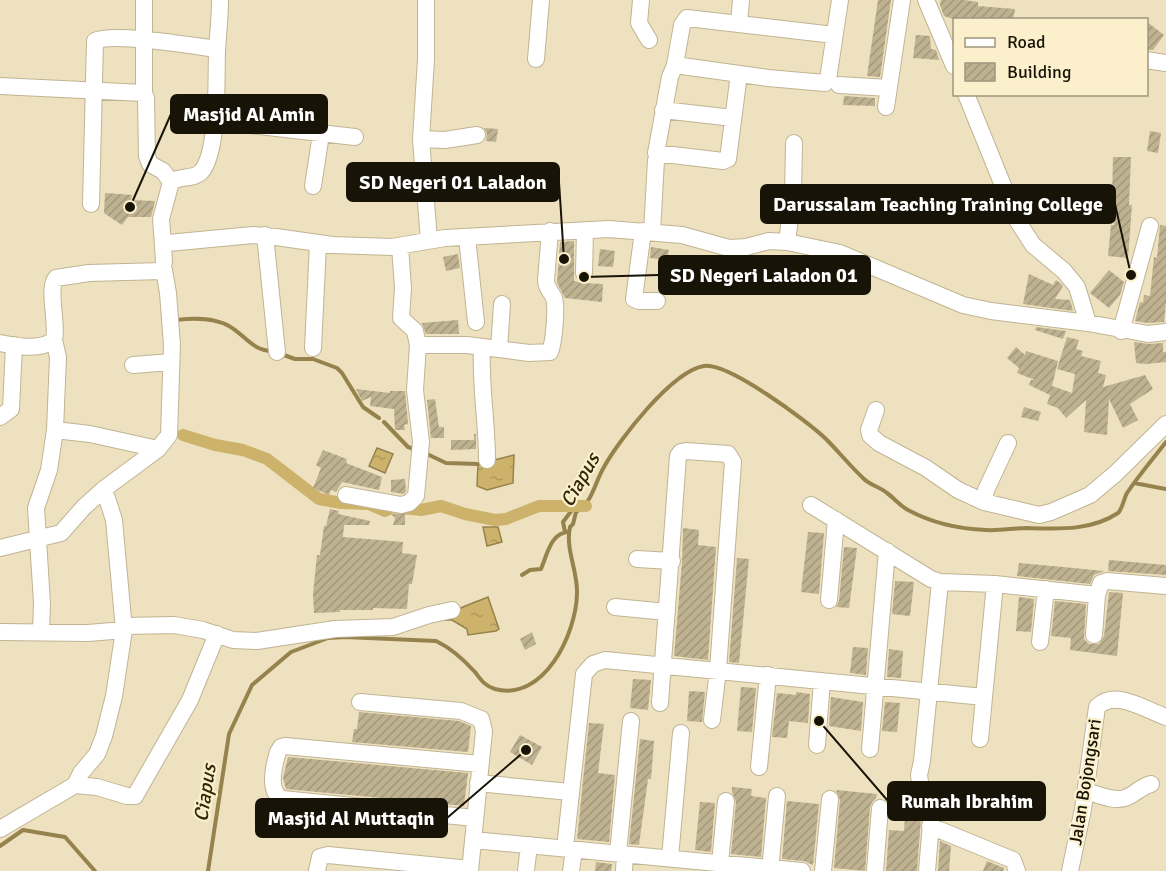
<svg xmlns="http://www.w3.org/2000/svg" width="1166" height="871" font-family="Signika,sans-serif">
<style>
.water{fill:url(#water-ripples);stroke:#96824c;stroke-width:1.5}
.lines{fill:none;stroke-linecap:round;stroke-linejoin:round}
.stream{stroke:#96824c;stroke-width:4}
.canal{stroke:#ccb26a;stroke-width:12}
.building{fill:url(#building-hatch)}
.minor-casing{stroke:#c0b493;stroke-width:18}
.minor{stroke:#fff;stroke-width:16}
.labels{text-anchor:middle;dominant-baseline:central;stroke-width:4.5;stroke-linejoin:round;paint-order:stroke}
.street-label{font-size:18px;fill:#171307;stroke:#fbefcc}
.water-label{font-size:20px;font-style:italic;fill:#332806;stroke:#fbefcc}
.leader{fill:none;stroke:#171307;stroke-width:2}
.callout-dot{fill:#171307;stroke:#fbefcc;stroke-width:2}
.callout{fill:#171307;stroke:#171307;stroke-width:2}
.callout-label{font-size:20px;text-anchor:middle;font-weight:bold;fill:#fff}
</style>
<defs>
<pattern id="water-ripples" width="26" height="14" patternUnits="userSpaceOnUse" patternTransform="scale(1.5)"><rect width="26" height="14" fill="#ccb26a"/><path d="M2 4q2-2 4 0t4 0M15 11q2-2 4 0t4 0" fill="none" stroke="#ae985a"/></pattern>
<pattern id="building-hatch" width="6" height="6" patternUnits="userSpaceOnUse" patternTransform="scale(1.5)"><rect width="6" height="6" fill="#beb291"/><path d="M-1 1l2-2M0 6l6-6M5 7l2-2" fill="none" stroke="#a3987c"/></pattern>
</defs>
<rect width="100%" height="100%" fill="#eee1bf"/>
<path class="water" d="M377,448L393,454L385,473L369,466Z
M514,455L513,483L487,490L477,486L478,464Z
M483,527H498L502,542L487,546Z
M488,597L499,629L496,631L468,635L467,629L452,620H439C454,609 471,604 488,597Z"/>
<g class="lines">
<path class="stream" d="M176,320C193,318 213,317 229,326C245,335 253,352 274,351
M281,354L295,359H313L337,368L342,373L363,407L379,418
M384,422L408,447L417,450
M425,453L446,463L478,464
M1134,483L1166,489
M565,532L563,522L575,506
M522,575L530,570L541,569C547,555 551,532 569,532
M0,846L23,830L65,837L95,871
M208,871L229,734L252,685L291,652L328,638L345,637L436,641C451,648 464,660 475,672C481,680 485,686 495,689C544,702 576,634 577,594C578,571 565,549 570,527L573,524L576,512C593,502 594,484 604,467C619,440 672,371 704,366C728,362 807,421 826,439C839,452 850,466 864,479C870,485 880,487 887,493C894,498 900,506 908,510C932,523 959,529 986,530C1000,531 1013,528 1027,528C1059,529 1091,531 1118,513C1122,510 1124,498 1127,493C1139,475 1153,459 1166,442"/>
<path class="canal" d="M183,435L215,445L243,450L267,459L319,499L341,503L369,504L385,511L393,507L421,510L441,506L465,514L495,520L506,519L539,506H586"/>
</g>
<path class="building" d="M878,0H891L880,77L867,76Z
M941,0H964L978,2V6L1015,9L1013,20H956L944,16L940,5Z
M1146,21L1164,35L1153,50H1146Z
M916,35L930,36L931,49L936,50L939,60L913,58Z
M844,96L875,98V106L843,105Z
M484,128L498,129L496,142L486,141L487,134Z
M1150,131L1161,133L1158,153L1147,151Z
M1113,157H1131L1129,205H1132L1128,258L1108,256L1111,225H1114L1116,199H1112Z
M105,193L132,195L131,200L155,201L151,217H128L122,225L104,213Z
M1160,225L1166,226V302L1164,322L1148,323L1135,321L1140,302L1143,303L1144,295L1150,296L1154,257L1157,258Z
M574,241V281L583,283L603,284L602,302L565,298L557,283L560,242Z
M651,247L669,250L667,260L650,258Z
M600,249L615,251L613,267L598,266Z
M458,254L460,268L446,271L443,257Z
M1109,270L1124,282L1120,295L1109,308L1090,293Z
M1029,274L1053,285L1056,280L1059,282L1063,286L1055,299L1070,300L1073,311L1023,304Z
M458,320L459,334H426L422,323Z
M1036,327L1066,331L1063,339L1035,330Z
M1067,337L1079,340L1076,349L1083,351L1081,356L1101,361L1098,373L1106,375L1103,387L1145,375L1153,389L1130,404L1138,420L1123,428L1109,399L1107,435L1084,432L1086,400L1066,418L1058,408L1047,404L1050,395L1029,385L1031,380H1035L1017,373L1019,368L1007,358L1016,347L1025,355L1026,351L1058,361L1052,386L1072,393L1075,374L1057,369Z
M1134,342L1149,344L1163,343V352H1166V362L1146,364L1136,363Z
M356,389L390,393V391H405L408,424L404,425L405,430H395L394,409L370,406L371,397L362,401Z
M435,399L439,427H444V438H431L427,400Z
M1024,407L1041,412L1038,421L1021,417Z
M474,434H476V449L451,450V440H474Z
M323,450L347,459L346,463L382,477L379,490L342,482L336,492L331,490L329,495L313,488L321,468L316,465Z
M405,479L406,491L404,494L391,492V480Z
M330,509L339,511L338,514L370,521L369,525H344L343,537L403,542L402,553L417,555L412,584H409L407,609L373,608V610H340V612L314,613L313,594L317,555H320L324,526H326Z
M391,514H408L405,515V525H393L395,518Z
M683,528L699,530L698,545L716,547L708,660L674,656L682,562Z
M808,532L824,533L819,594L801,592Z
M844,547L857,548L849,608L836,607L839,601Z
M737,558L749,559L739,663L729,662Z
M1109,560L1166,565V575L1108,571Z
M1019,563L1063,567L1104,571L1094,575L1090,584L1017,576Z
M895,581L914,582L910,616L892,614Z
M1109,592L1123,593L1117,656L1070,650L1071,638L1051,636L1055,601L1086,604L1084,639L1089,644H1099L1104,636Z
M1019,597L1034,599L1031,632L1016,631Z
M532,632L536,644L525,650L520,639Z
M853,647L868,648L866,675L850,673Z
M889,649L903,651L901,678L887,677Z
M633,679L651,680L648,710L630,708Z
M741,687L756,688L752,732L737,731Z
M689,691L705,692L702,722L687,721Z
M796,692L810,694L808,723L789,721L787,738L772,737L777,693L796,695Z
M831,697L863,702L861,731L829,726Z
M885,702L900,703L897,732L882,731Z
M359,712L459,721L471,726L468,752L352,742L354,729H357Z
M589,723L604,724L598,773L615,775L609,842L577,839Z
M520,735L542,747L532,765L510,752Z
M640,739L654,741L651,779H648L639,845L629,844Z
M288,757L468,773L464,806L286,789L283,778Z
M732,787L752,789L751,796L766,798L761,857L731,854L736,802L732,792Z
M836,790L877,794L876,798L872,802L870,807L865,871L834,868L840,800Z
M787,801L819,804L813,865L804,861L782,859Z
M700,802L715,803L711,852L695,850Z
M905,816L921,818L917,871H886L889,830L904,831Z
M940,841L951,846L949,871H938Z
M987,861L1004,868L1003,871H983Z
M596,862L612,864L611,871H595Z"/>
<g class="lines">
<defs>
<path id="minor" d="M144,0V93
M426,0V59L421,139L429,240
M641,0L639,23L649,40
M926,0L954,66
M739,23L741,0
M536,59L541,0
M1146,60L1166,63
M675,65L768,78L825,83L828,80L829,73L840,0
M739,74L728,159L723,161L656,153L670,77L675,65L682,25L687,18L834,35
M839,85L889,88
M0,86L144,93L146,98L147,156L150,164L163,171L171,182
M966,94L1017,220L1033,245L1064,271L1077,287L1088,323
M886,107L902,0
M663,110L733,118
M214,121L355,137
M421,139L445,140L477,135
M313,186L321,134
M91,204L95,41C113,32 194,46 217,49
M643,231L634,299L639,301H657
M652,232L656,160
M265,235L277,352
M467,237L476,322
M787,242L793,195L794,143
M163,245L161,219L171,182C180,175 193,180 201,172C219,152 216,78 217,51C218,34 220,17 220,0
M584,273L585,231
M1121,331L1150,226
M0,343C16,346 40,351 54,340C58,324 47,288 56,278L89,273L162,271L164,262L163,246L168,243L253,235L276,237L332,245L392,247L445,238L609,229L682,235L729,248L746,247L769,241L787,242L840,253L963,305L991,311L1088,323L1148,334L1166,332
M418,345H467L529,353L550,352C554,342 557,308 554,298C551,291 546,289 546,280L550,231
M482,347C480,386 487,421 487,460
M313,348L318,244
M499,349L502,304
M133,365L171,362
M876,410L869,430L870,435L879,443L926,468L958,490L984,502L1039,515L1051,512L1090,495L1115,474L1166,424
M0,417L11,409L14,345
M55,430L90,434L158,449
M346,495L401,505L409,503L416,496L421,442L415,390L418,345L415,331L401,318L403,288L400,246
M984,502L986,490L1008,443
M811,505L931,579L940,582L995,584L1097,595
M0,548L61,533L84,507L104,489L158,449L169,435L172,345L168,293L164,270
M637,559L672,561
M829,600L836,520
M615,607L667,612
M124,626L174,625L203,630L233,640L257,641L335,629L393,627L429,615L452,610
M0,632L88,633L124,630
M41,632L42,603L36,508L49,470L55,430L58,357L54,340
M1094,635L1097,595L1101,583L1107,581L1166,586
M1040,642L1046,589
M360,702L461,711L481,719L484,731L470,871
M660,703L678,456L681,452L686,451L728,454L733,462L718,670L712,720
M980,739L995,584
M817,745L822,681
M870,749L887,551
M759,767L768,675
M478,783L570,792
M75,785L97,787L127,796H135L190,700L217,634
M1086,791C1097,794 1113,802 1125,798C1134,795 1140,787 1151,784
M475,818L282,799C267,791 274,765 278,752L281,747L285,746L480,764
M930,826L1013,860L1017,871
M0,829L75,785L81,773L97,754L104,736L114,696L124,630L114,520L104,489
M473,840L802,871
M565,848L584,674L593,664L605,660L984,697
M618,853L631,721
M670,858L681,733
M720,863L726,801
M317,871L320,857L328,855L470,869
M526,871L529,845
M571,871L574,850
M624,871L625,854
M770,871L777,796
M823,871L830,799
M875,871L880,808
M927,871L932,811L921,789L919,775L922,761L940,582
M1070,871L1083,809L1097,707C1116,688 1147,711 1166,717"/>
</defs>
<use href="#minor" class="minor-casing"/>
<use href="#minor" class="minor"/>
</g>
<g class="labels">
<g class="street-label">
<text transform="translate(1085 782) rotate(-81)">Jalan Bojongsari</text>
</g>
<g class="water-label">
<text transform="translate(580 480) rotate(-60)">Ciapus</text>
<text transform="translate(205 793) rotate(-81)">Ciapus</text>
</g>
</g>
<path class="leader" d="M130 207L171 114M564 259L559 182M1131 275L1115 204M584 277L659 275M819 721L888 801M526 750L447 818"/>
<g class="callout-dot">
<circle cx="130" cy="207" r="6"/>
<circle cx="564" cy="259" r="6"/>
<circle cx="1131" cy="275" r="6"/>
<circle cx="584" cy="277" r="6"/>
<circle cx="819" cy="721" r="6"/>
<circle cx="526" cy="750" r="6"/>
</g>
<g class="callout">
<rect x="171" y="95" width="156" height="38" rx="6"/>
<rect x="347" y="163" width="212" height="38" rx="6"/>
<rect x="761" y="185" width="354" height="38" rx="6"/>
<rect x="659" y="256" width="211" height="38" rx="6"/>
<rect x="888" y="782" width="157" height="38" rx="6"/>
<rect x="256" y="799" width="191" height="38" rx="6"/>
</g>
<g class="callout-label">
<text x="249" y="121">Masjid Al Amin</text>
<text x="453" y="189">SD Negeri 01 Laladon</text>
<text x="938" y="211">Darussalam Teaching Training College</text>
<text x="764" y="282">SD Negeri Laladon 01</text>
<text x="967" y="808">Rumah Ibrahim</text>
<text x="351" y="825">Masjid Al Muttaqin</text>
</g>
<rect x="953" y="18" width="195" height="78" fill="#fbefcc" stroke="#a0977d" stroke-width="1.5"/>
<rect x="965" y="38" width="30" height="9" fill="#ffffff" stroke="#a0977d" stroke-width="1.5"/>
<text x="1007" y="48" font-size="18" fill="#171307">Road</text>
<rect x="965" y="63" width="30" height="18" fill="url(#building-hatch)" stroke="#a0977d" stroke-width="1.5"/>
<text x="1007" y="78" font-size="18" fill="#171307">Building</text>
</svg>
